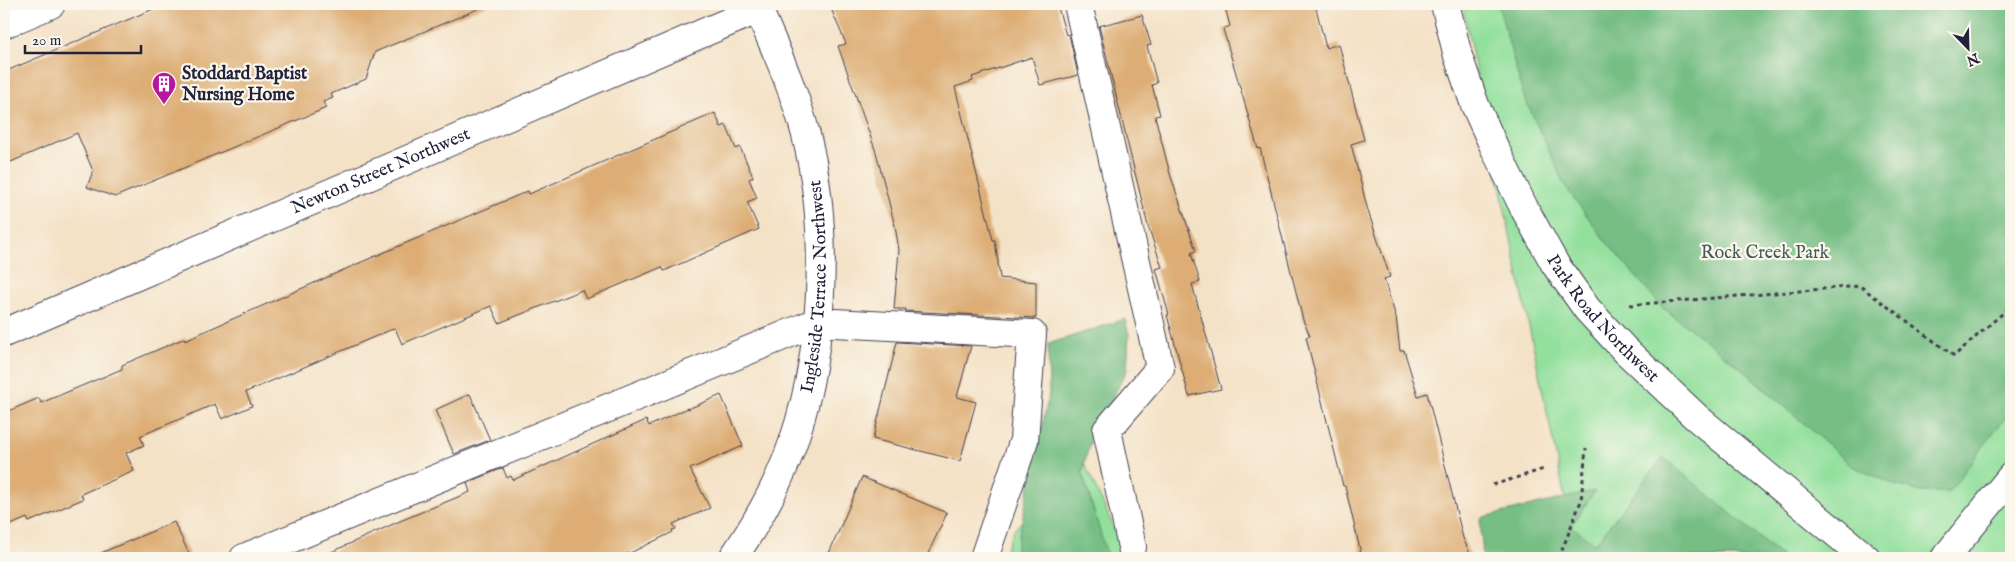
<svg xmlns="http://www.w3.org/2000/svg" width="2015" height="562" font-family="'IM FELL English',serif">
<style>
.green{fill:#93e09d;stroke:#5a816c}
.forest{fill:#76be84;stroke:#4c7060}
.building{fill:#ddad74}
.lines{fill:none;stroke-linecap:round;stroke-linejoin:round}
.minor-casing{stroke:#423f50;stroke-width:30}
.major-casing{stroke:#423f50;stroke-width:30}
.path{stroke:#423f50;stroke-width:3;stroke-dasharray:4 4;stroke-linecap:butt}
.minor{stroke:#fff;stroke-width:28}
.major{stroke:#fff;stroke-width:28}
.labels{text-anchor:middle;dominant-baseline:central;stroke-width:4.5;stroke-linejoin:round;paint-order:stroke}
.poi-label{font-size:18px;font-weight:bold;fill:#22223b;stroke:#fbf7ec;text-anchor:start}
.street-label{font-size:18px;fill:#22223b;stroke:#fbf7ec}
.park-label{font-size:18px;fill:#445b58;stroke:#fbf7ec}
</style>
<rect width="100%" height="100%" fill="#fbf7ec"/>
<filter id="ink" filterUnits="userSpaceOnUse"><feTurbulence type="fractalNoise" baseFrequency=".02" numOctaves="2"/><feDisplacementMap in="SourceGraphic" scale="10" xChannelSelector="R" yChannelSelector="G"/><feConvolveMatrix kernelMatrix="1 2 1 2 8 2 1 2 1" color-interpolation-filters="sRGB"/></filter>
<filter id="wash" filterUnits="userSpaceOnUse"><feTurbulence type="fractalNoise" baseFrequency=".0096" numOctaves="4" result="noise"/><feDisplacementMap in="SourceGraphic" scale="20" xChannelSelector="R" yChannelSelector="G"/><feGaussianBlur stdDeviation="1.12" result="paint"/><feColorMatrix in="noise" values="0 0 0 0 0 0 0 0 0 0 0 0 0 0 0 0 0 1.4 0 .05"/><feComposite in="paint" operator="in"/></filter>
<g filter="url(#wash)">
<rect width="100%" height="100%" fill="#f4e2c7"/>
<path class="green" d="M1462,4H2011V558H1504L1565,499Z
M1081,456L1128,558H1002L1014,530Z"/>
<path class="forest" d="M1498,4H2011V410L1949,492H1921L1895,485L1852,466L1741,368L1662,307L1604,239L1565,186L1523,94Z
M1125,319L1129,335L1127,370L1090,442L1082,472L1108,558H1014L1049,394L1048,344Z
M1663,457L1784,558H1483L1480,518L1595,491L1571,526L1595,544Z"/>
<g id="blocks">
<path class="building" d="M165,4H490L375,52L366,79L331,94L333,98L323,102L326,108L115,197L87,187L93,171L77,133L4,165V72Z
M829,4H1057L1066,35L1069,34L1078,75L1040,85L1032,57L972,77L973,81L955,87L993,240H995L1000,278L1036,282V318L905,311L906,309H894L899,250L895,226L876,152L838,46L846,44Z
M1224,4H1315L1326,48L1339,44L1364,140L1351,144L1368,211L1390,277L1384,279L1396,317L1400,351L1404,350L1418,396L1427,393L1463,538L1472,558H1362L1345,486H1343L1306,337L1310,336L1303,320L1260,148L1258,149L1223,29L1230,26Z
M1142,15L1151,45L1147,46L1157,83L1152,85L1160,115L1155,116L1170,174L1196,251L1191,253L1200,282L1192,284L1221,389L1189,396L1167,315H1169L1156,269L1162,267L1148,226L1099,26Z
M715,113L721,127L726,125L736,149L740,147L753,177L749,179L757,198L747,202L759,229L664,271L662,267L586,299L582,290L499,323L491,306L402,344L395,328L246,392L252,406L222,419L215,404L140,436L144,445L126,453L134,471L81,494L83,499L29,522L27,518L4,528V413L39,398L41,403L122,369V365L185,338V340L364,261L528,191L529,194Z
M897,342L971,346L957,397L976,402L960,461L873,439Z
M470,394L490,440L454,454L435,410Z
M721,395L743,446L690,469L710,508L673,524L676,529L672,530L673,532L630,553L616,558H318L400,521L470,492L467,483L503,468L507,478L511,476L513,480L646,420L649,426L688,408V409Z
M862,477L947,513L926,558H827Z
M174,522L191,558H89Z"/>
</g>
</g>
<g filter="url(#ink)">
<use href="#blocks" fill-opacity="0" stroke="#423f50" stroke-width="1"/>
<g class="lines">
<defs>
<g id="minor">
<path d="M1078,4L1160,368L1107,430L1132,547"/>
<path id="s1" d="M1445,4L1458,56L1475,105L1496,151L1524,208L1555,264L1587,309L1625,350L1696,417L1866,558"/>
<path d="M4,24L51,4"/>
<path id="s2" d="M4,333L759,9"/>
<path d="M244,558L817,322L1032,334L1024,440L984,558"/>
<path id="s3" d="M733,558C754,527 773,494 787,459C824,364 831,233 806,135C794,89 774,46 756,4"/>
</g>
<path id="major" d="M1945,558L2011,477"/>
</defs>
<use href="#minor" class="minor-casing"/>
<use href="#major" class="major-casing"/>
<path class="path" d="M1630,305L1860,286L1954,356L2011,306
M1493,485L1544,469
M1559,558L1581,501L1586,448"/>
<use href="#minor" class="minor"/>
<use href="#major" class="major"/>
</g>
</g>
<defs>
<symbol id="building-pin" viewBox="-11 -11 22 30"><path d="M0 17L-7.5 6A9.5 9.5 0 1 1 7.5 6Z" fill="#b5179e" stroke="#fbf7ec"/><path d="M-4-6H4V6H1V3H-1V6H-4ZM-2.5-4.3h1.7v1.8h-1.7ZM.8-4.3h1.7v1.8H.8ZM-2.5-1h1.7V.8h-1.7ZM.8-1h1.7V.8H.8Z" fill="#fff"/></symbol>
</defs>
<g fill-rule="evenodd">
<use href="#building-pin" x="150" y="70" width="28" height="38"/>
</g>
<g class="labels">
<g class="poi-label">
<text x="182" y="74">Stoddard Baptist<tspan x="182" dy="21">Nursing Home</tspan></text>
</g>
<g class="street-label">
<text stroke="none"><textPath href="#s2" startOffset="410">Newton Street Northwest</textPath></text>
<text stroke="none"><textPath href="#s3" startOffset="289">Ingleside Terrace Northwest</textPath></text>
<text stroke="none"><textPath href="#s1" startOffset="356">Park Road Northwest</textPath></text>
</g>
<g class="park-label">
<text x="1765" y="253">Rock Creek Park</text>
</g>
</g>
<rect width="2015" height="562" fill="none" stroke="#fbf7ec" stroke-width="20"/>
<g transform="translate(1968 48) rotate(157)" stroke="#fbf7ec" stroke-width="4" paint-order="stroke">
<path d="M0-4L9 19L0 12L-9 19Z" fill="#22223b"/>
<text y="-8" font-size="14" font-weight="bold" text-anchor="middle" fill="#22223b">N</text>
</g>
<path d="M25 45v8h116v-8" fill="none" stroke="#22223b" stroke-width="2.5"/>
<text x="32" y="45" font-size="15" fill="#22223b" stroke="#fbf7ec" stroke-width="4" paint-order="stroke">20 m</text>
</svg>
